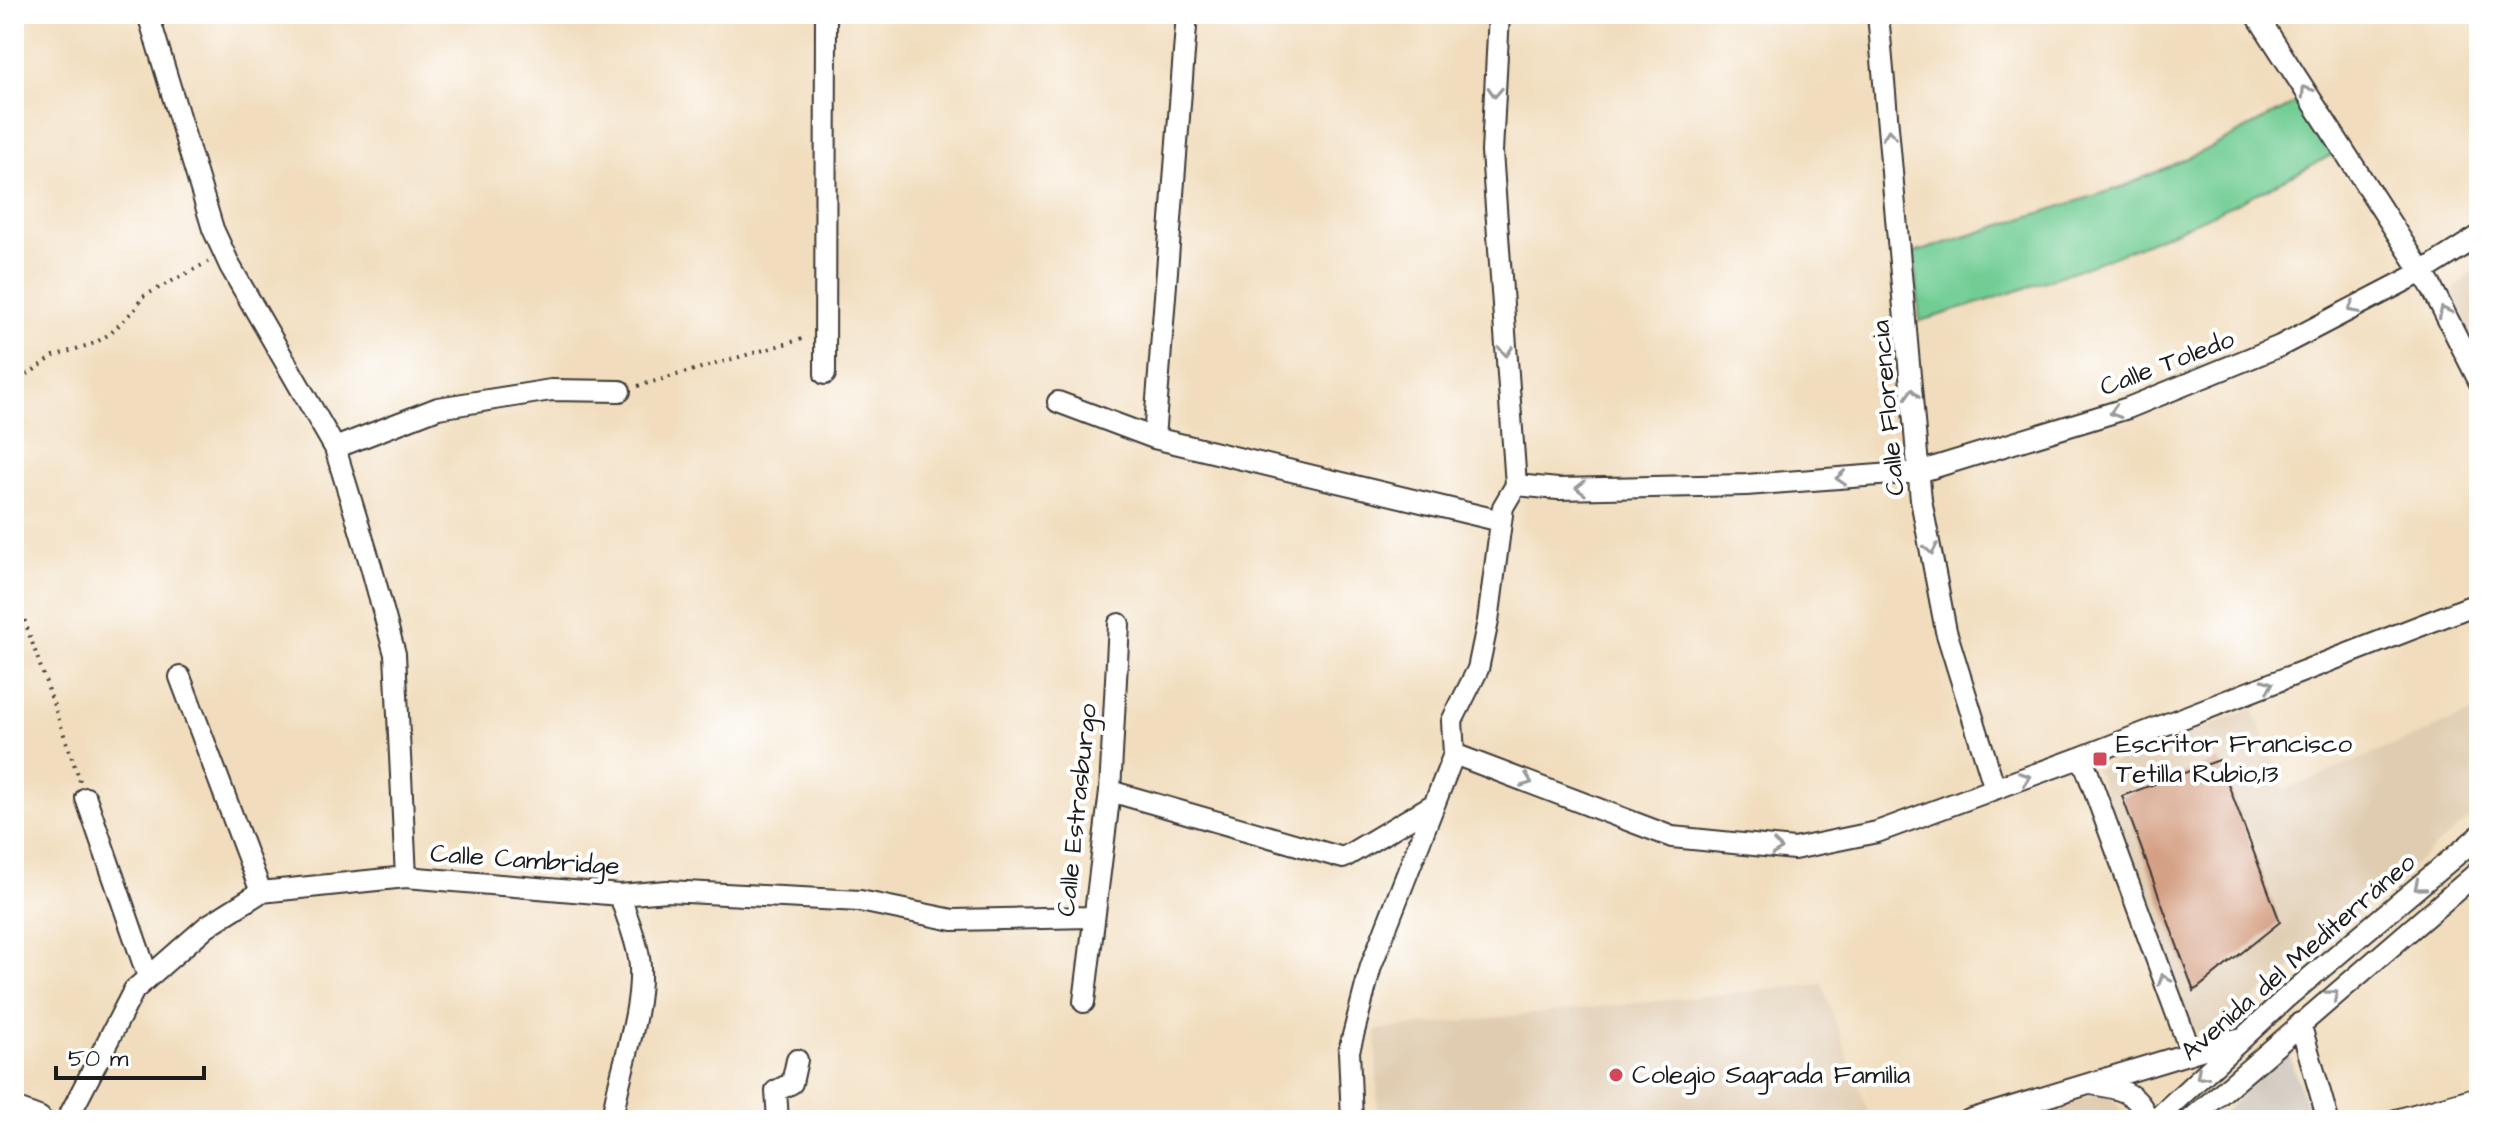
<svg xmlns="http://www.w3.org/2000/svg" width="2493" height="1134" font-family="'Architects Daughter',sans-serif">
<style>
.built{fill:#e0ccb1}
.industrial{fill:#cbc2b8}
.green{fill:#72cd94;stroke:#477458;stroke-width:2}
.building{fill:#d09677}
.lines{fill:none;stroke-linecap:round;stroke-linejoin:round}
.minor-casing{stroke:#3c3934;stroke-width:24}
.major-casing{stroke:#3c3934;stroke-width:30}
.path{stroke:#3c3934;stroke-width:4;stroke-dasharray:2 6;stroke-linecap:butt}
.minor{stroke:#fff;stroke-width:20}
.major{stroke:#fff;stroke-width:26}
.oneway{stroke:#999}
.poi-dot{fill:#d1495b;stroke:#fff;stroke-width:3}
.labels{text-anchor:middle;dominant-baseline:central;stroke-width:8;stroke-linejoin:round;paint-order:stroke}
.street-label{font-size:26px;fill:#1c1c1c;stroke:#fff}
.poi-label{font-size:26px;fill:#1c1c1c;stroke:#fff;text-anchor:start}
</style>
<rect width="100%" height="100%" fill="#fff"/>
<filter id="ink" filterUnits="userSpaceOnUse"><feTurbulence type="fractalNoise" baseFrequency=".0125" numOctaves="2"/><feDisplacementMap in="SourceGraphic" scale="16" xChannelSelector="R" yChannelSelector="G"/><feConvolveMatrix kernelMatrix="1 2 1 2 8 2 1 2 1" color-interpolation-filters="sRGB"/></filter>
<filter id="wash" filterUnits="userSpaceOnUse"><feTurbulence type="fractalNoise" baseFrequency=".006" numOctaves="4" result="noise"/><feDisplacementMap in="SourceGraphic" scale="32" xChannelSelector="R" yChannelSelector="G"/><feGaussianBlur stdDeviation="1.8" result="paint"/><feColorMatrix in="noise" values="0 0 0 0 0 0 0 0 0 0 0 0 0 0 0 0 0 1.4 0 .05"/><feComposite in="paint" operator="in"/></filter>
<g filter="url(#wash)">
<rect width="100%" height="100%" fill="#f1ddbd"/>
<path class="built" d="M2479,265V352L2454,295L2455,287Z
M2253,709L2285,790L2479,710V810L2215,1031L2199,1033L2190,1024L2096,769Z
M1822,984L1871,1120H1378L1376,1030Z
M2106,1091L2126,1116L2122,1120H2018Z"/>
<path class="industrial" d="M2288,1050L2310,1120H2216Z"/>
<path class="green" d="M2297,102L2333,154C2197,228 2068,278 1920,321L1914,253L2125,186L2210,148Z"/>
<g id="blocks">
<path class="building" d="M2219,760L2280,922L2194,991L2122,796Z"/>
</g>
</g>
<g filter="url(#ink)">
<use href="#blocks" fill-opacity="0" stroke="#3c3934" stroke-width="2"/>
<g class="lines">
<defs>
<path id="minor" d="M148,14L213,229L230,266L335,448L371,566L395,654L406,877
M1878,14L1921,500L1946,631L1995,789
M2256,14L2431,286L2479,381
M825,374L826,14
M1058,402L1154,438L1501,521
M1154,438L1187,14
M335,448L438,408L551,390L620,391
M1516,485L1558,489L1746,485L1919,472L2128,408L2280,346L2422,272L2479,236
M180,677L261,892
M1454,754L1672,837L1794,849L1877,832L2082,757L2479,603
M2082,757L2191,1053
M1110,791L1343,858L1434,804
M86,798L148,977
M1084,1002L1110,791L1119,624
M2300,1023L2328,1120
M2091,1084C2118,1088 2138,1091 2148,1120
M67,1120L134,990L207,926L261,892L406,877L620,895L667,891L860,901L953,920L1091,917
M612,1120C619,1070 642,1018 640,967C639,944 626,917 620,895
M778,1120L776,1091L792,1083L797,1060
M1352,1120L1349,1051L1371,966L1454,754L1452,721L1478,669L1488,621L1503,507L1516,485L1492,152L1499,14
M1969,1120L2237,1039
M2155,1120L2287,997L2479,836
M2190,1120L2479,871
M2396,1120L2479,1097"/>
<path id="major" d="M14,1111L38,1120"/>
</defs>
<use href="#minor" class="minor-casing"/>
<use href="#major" class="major-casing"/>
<path class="path" d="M14,384L54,356L95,343L111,333L136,308L142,297L208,262
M638,386L806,338
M14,590L80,781"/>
<use href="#minor" class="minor"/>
<use href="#major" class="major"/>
</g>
<defs><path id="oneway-chevron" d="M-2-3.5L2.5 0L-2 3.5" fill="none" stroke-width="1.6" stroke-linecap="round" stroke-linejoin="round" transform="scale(2)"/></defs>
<g class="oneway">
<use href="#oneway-chevron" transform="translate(2306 91) rotate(-123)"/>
<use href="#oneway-chevron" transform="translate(1495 92) rotate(93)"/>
<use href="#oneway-chevron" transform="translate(1889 135) rotate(-95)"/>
<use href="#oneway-chevron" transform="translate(2353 308) rotate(152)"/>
<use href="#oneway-chevron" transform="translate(2444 312) rotate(-117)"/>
<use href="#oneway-chevron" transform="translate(1506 351) rotate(86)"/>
<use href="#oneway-chevron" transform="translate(1912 394) rotate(-95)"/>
<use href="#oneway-chevron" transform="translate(2115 412) rotate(163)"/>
<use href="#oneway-chevron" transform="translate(1841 478) rotate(176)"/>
<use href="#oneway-chevron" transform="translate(1581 488) rotate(179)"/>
<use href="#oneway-chevron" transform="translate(1931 549) rotate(79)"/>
<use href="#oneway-chevron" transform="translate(2268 685) rotate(-21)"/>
<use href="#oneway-chevron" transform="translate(2025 778) rotate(-20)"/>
<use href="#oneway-chevron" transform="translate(1527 781) rotate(21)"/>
<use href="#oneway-chevron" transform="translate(1777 848) rotate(6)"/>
<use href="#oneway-chevron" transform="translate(2419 886) rotate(140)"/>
<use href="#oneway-chevron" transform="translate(2164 979) rotate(-110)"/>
<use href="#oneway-chevron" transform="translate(2333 995) rotate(-40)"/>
<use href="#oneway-chevron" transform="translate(2201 1075) rotate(138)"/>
</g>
</g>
<g class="poi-dot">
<rect x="2092" y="751" width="16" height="16" rx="4"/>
<circle cx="1616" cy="1075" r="8"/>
</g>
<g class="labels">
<g class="street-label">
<text transform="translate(2167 363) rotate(-21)">Calle Toledo</text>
<text transform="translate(1888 408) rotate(-95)">Calle Florencia</text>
<text transform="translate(1077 810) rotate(-84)">Calle Estrasburgo</text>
<text transform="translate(525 860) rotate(4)">Calle Cambridge</text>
<text transform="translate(2298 957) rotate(-41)">Avenida del Mediterráneo</text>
</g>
<g class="poi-label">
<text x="2116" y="744">Escritor Francisco<tspan x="2116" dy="30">Tetilla Rubio,13</tspan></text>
<text x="1632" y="1075">Colegio Sagrada Familia</text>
</g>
</g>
<rect width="2493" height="1134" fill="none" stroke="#fff" stroke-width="48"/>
<path d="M56 1066v12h148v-12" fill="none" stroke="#1c1c1c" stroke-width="4"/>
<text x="68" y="1066" font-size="24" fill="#1c1c1c" stroke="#ffffff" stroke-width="6" paint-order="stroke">50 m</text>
</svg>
